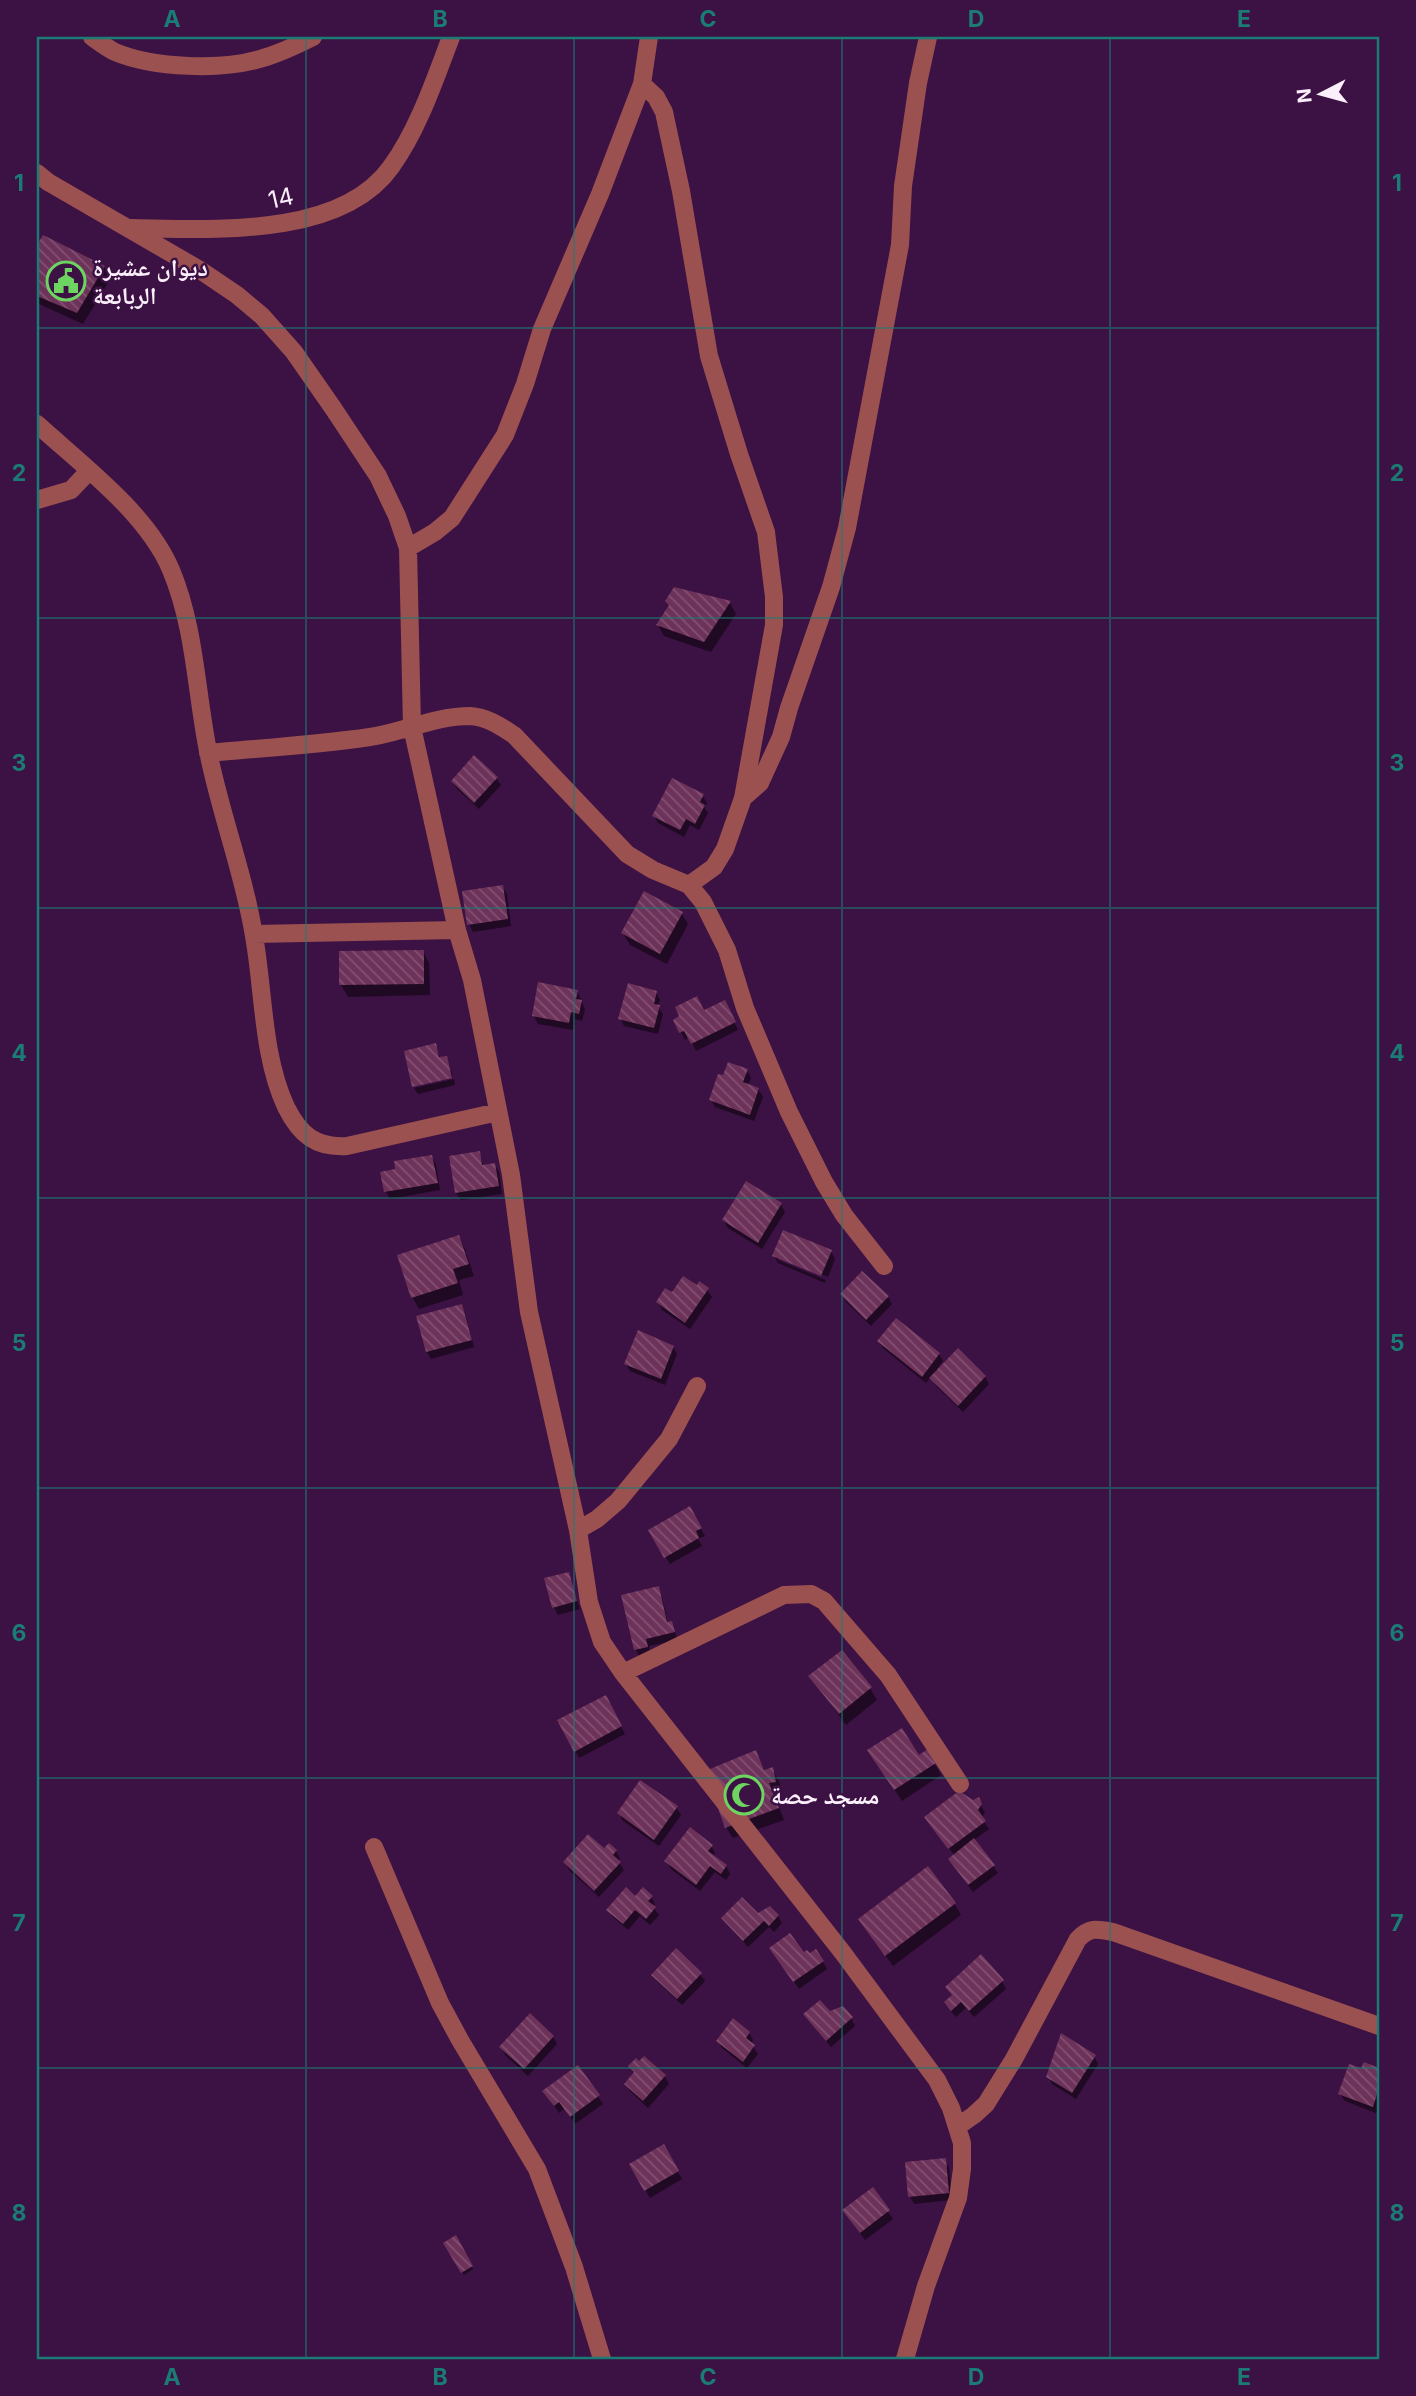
<svg xmlns="http://www.w3.org/2000/svg" width="1416" height="2396" font-family="Inter,'Noto Naskh Arabic',sans-serif">
<style>
.shadow{fill:#0007}
.building{fill:url(#building-back-hatch)}
.lines{fill:none;stroke-linecap:round;stroke-linejoin:round}
.street{stroke:#9c5151;stroke-width:18}
.grid{fill:none;stroke:#1b7c75;stroke-width:2;stroke-opacity:0.55}
.labels{text-anchor:middle;dominant-baseline:central;stroke-width:5;stroke-linejoin:round;paint-order:stroke}
.street-label{font-size:24px;fill:#faeffb;stroke:#3c1143}
.poi-label{font-size:24px;font-weight:bold;fill:#faeffb;stroke:#3c1143;text-anchor:start}
.neatline{fill:none;stroke:#1b7c75;stroke-width:2.5}
.grid-label{font-size:23px;text-anchor:middle;font-weight:bold;fill:#1b7c75}
</style>
<defs>
<pattern id="building-back-hatch" width="6" height="6" patternUnits="userSpaceOnUse" patternTransform="scale(1.75)"><rect width="6" height="6" fill="#6d3259"/><path d="M-1 5l2 2M0 0l6 6M5-1l2 2" fill="none" stroke="#835072"/></pattern>
</defs>
<rect width="100%" height="100%" fill="#3c1143"/>
<path class="shadow" d="M44,237L104,267L111,278L83,324L37,303V248Z
M667,602L730,603L736,614L711,652L664,636L658,625L670,607Z
M496,778L501,785L479,809L457,789L453,782Z
M702,795L707,803L704,807L708,813L699,830L690,825L684,837L658,823L654,816Z
M502,887L507,894L511,926L473,932L469,924Z
M681,913L688,924L667,964L630,945L623,933Z
M423,951L429,963L430,995L348,997L341,985L340,953Z
M577,991L585,1009L582,1021L575,1019L573,1030L538,1024L534,1016Z
M656,992L660,1000L658,1007L663,1014L658,1034L624,1026L620,1018Z
M728,1009L738,1030L696,1051L689,1037L685,1040L681,1032V1017Z
M435,1045L441,1059L446,1058L453,1076L413,1085Z
M747,1070L751,1078L748,1085L758,1089L763,1097L754,1121L715,1107L711,1100Z
M454,1079L455,1085L418,1094L414,1088Z
M479,1153L484,1167L495,1165L499,1172L502,1194L461,1200L456,1193L451,1157Z
M431,1156L436,1164L440,1190L390,1199L386,1192L382,1173L397,1171Z
M781,1205L785,1212L762,1249L728,1228L724,1221Z
M459,1237L465,1249L474,1276L459,1280L463,1295L419,1309L413,1298L399,1256Z
M831,1252L835,1259L828,1277L778,1256V1260L826,1280L825,1283L778,1263L774,1256Z
M697,1287L707,1290L712,1297L690,1329L662,1310L658,1302L672,1295Z
M842,1294L888,1297L892,1304L871,1326L846,1302Z
M461,1306L465,1313L474,1347L431,1359L427,1352Z
M879,1342L939,1354L943,1361L937,1369L939,1371L958,1351L985,1377L989,1384L963,1412L936,1386L931,1377L926,1383L884,1349Z
M673,1347L677,1354L665,1385L630,1371L626,1364Z
M689,1508L705,1536L698,1539L702,1546L670,1564L650,1531Z
M568,1574L580,1609L558,1615L554,1607L547,1580Z
M658,1588L662,1596L668,1624L671,1623L678,1640L649,1646L651,1655L640,1657L636,1650L623,1596Z
M811,1677L870,1688L877,1700L846,1725Z
M605,1697L625,1734L579,1758L560,1721Z
M755,1752L765,1771L772,1769L779,1781L782,1793L774,1794L784,1820L733,1838L726,1827Z
M927,1752L941,1775L902,1801L876,1762L918,1757Z
M978,1800L985,1813L981,1818L989,1829L974,1840L998,1873L973,1892L954,1867L955,1856L931,1825Z
M676,1807L681,1815L659,1846L623,1821L619,1813Z
M711,1846L715,1853L713,1857L726,1866L730,1874L726,1880L715,1872L700,1891L671,1869L666,1861Z
M604,1851H616L620,1859L618,1861L624,1870L599,1897L569,1870L565,1862Z
M651,1897L655,1904L653,1907L659,1915L650,1925L640,1916L628,1930L613,1917L609,1910L636,1898Z
M954,1903L961,1915L893,1966L860,1920Z
M757,1915L778,1916L782,1923L774,1932L769,1927L748,1947L723,1918Z
M776,1955L809,1956L823,1962L827,1969L799,1989Z
M700,1974L705,1981L682,2005L658,1982L653,1975Z
M1002,1981L1006,1989L974,2017L966,2008L956,2017L950,2010L953,1996L947,1987Z
M830,2013L851,2018L855,2026L831,2047L805,2014Z
M749,2033L753,2040L751,2044L758,2054L747,2068L722,2048L718,2041Z
M553,2037L557,2044L528,2076L505,2055L501,2047Z
M1094,2056L1098,2064L1076,2099L1052,2084L1048,2076Z
M1365,2064L1379,2070V2106L1376,2113L1345,2101L1340,2094L1362,2070Z
M577,2067L603,2104L575,2124L565,2108L559,2113L549,2098Z
M630,2067L665,2077L669,2084L648,2108L630,2091L626,2084L635,2074Z
M663,2146L682,2179L650,2198L631,2165Z
M945,2160L949,2168L952,2200L914,2204L910,2196Z
M872,2190L893,2219L865,2240L849,2218Z
M455,2238L473,2269L464,2275L446,2243Z"/>
<path class="building" d="M43,235L105,266L77,313L37,296V245Z
M674,587L731,601L704,642L656,625L669,605L665,601Z
M474,755L498,777L474,803L451,781Z
M672,778L704,794L700,802L705,805L695,824L686,819L680,830L652,816Z
M503,885L508,919L467,925L462,891Z
M644,891L683,912L660,954L621,933Z
M424,950V984L339,985V951Z
M538,982L578,990L576,999L582,1000L579,1014L571,1012L569,1023L532,1016Z
M628,983L657,991L654,1004L660,1005L654,1028L618,1019Z
M697,996L704,1010L725,1000L736,1022L691,1044L684,1031L679,1033L673,1020L679,1016L675,1007Z
M436,1043L439,1057L447,1056L452,1078L412,1087L404,1051Z
M728,1062L748,1069L743,1082L759,1088L750,1115L709,1100L718,1074L723,1075Z
M480,1151L482,1165L495,1163L499,1186L455,1193L449,1156Z
M432,1155L438,1183L384,1192L380,1172L395,1169L394,1161Z
M746,1181L782,1203L758,1243L722,1220Z
M783,1230L832,1250L821,1276L772,1256Z
M459,1235L469,1264L453,1269L458,1283L411,1298L397,1255Z
M862,1271L889,1296L866,1320L840,1294Z
M683,1276L697,1285L699,1281L709,1288L685,1323L656,1302L665,1288L672,1292Z
M462,1304L472,1340L426,1352L416,1316Z
M896,1318L940,1353L922,1377L877,1341Z
M638,1330L674,1346L661,1379L624,1364Z
M958,1348L986,1376L958,1406L929,1378Z
M690,1506L702,1528L696,1531L699,1538L664,1558L648,1530Z
M569,1572L577,1601L552,1608L544,1578Z
M659,1586L667,1622L672,1621L675,1632L646,1639L648,1647L634,1650L621,1595Z
M842,1650L872,1687L839,1714L808,1676Z
M606,1695L622,1726L574,1752L557,1720Z
M902,1728L919,1755L928,1749L936,1763L894,1790L867,1750Z
M756,1750L764,1770L773,1767L776,1782L769,1783L779,1808L725,1828L705,1771Z
M640,1780L678,1806L654,1840L617,1813Z
M959,1791L973,1800L979,1797L982,1804L978,1810L986,1821L948,1849L924,1817Z
M690,1827L713,1845L708,1851L727,1865L721,1874L710,1866L696,1885L664,1861Z
M588,1834L604,1848L609,1843L617,1850L613,1855L621,1862L594,1891L563,1862Z
M974,1838L995,1865L968,1885L948,1859Z
M928,1866L956,1903L885,1956L858,1919Z
M626,1887L635,1896L643,1887L653,1896L648,1901L656,1907L646,1919L635,1910L623,1924L606,1910Z
M742,1897L758,1913L770,1906L779,1915L769,1926L764,1921L743,1941L721,1918Z
M790,1933L804,1952L807,1950L810,1953L816,1949L824,1961L793,1982L769,1948Z
M676,1948L702,1973L677,1999L651,1975Z
M981,1954L1004,1980L969,2011L961,2002L951,2011L944,2002L952,1995L945,1987Z
M820,2000L830,2011L843,2006L853,2017L826,2041L803,2014Z
M530,2013L554,2036L524,2069L499,2047Z
M733,2018L750,2032L746,2038L755,2045L743,2062L716,2041Z
M1061,2033L1096,2055L1072,2093L1046,2077Z
M644,2056L666,2075L643,2101L624,2084L634,2072L628,2066L636,2058L639,2061Z
M1364,2062L1379,2068V2088L1373,2107L1338,2094L1349,2064L1361,2068Z
M578,2065L600,2095L570,2117L559,2102L554,2106L542,2091Z
M664,2144L679,2171L644,2191L629,2164Z
M946,2158L949,2193L908,2197L905,2162Z
M873,2187L890,2210L860,2233L842,2210Z
M456,2235L473,2266L461,2273L443,2243Z"/>
<g class="lines">
<path class="street" d="M92,37C99,42 107,48 115,52C153,68 223,71 263,58C281,53 297,45 313,37
M37,173L48,182L200,270L237,295L262,316L294,352L333,408L378,476L397,516L408,548L412,727L457,930L472,980L511,1175L529,1312L578,1530L589,1602L602,1642L623,1673L843,1953L937,2080L951,2108L962,2143V2169L958,2198L926,2286L905,2359
M131,228C209,229 340,239 391,167C418,130 435,79 451,37
M37,424C82,465 147,513 171,570C195,627 196,691 208,751C220,813 244,873 254,936C264,992 262,1055 286,1107C300,1135 316,1148 347,1146L498,1112
M37,500L71,490L89,471
M408,548L435,532L452,518L505,435L525,384L542,329L600,194L642,84L649,37
M208,753C262,748 316,745 370,737C404,732 435,716 470,716C487,717 500,726 514,735L627,854L653,870L689,885L714,867L725,849L743,798L774,625V597L766,532L739,454L709,356L681,191L664,112L656,97L642,84
M743,798L760,783L781,737L789,708L831,587L847,528L900,245L903,186L918,83L928,37
M689,885L703,902L727,950L745,1008L789,1112L824,1182L844,1215L884,1266
M254,934L457,930
M578,1530L597,1519L618,1501L669,1439L697,1386
M623,1673L784,1595L811,1594L824,1601L888,1675L960,1784
M374,1847L440,2003L460,2040L537,2169L574,2267L602,2359
M957,2127L974,2115L986,2104L1014,2059L1078,1939C1090,1927 1097,1929 1113,1932L1379,2026"/>
</g>
<path class="grid" d="M306,37V2359M574,37V2359M842,37V2359M1110,37V2359M37,328H1379M37,618H1379M37,908H1379M37,1198H1379M37,1488H1379M37,1778H1379M37,2068H1379"/>
<defs>
<symbol id="civic-ring" viewBox="-11 -11 22 22"><circle r="9.5" fill="#3c1143" stroke="#6dd361" stroke-width="1.5"/><path d="M-.6-6.5H3V-4.5H.6V-3L4-1V1h2V6H-6V1h2V-1L-.6-3ZM-1.2 2.5V6h2.4V2.5Z" fill="#6dd361"/></symbol>
<symbol id="mosque-ring" viewBox="-11 -11 22 22"><circle r="9.5" fill="#3c1143" stroke="#6dd361" stroke-width="1.5"/><path d="M3.5-4.9A6 6 0 1 0 3.5 4.9A5 5 0 1 1 3.5-4.9Z" fill="#6dd361"/></symbol>
</defs>
<g fill-rule="evenodd">
<use href="#civic-ring" x="44" y="259" width="44" height="44"/>
<use href="#mosque-ring" x="722" y="1773" width="44" height="44"/>
</g>
<g class="labels">
<g class="street-label">
<text transform="translate(281 198) rotate(-13)">14</text>
</g>
<g class="poi-label">
<text x="93" y="267">ديوان عشيرة<tspan x="93" dy="28">الربابعة</tspan></text>
<text x="771" y="1795">مسجد حصة</text>
</g>
</g>
<rect width="1416" height="2396" fill="none" stroke="#3c1143" stroke-width="77"/>
<g transform="translate(1321 94) rotate(264)" stroke="#3c1143" stroke-width="5" paint-order="stroke">
<path d="M0-5L12 26L0 18L-12 26Z" fill="#faeffb"/>
<text y="-10" font-size="19" font-weight="bold" text-anchor="middle" fill="#faeffb">N</text>
</g>
<rect x="38" y="38" width="1340" height="2320" class="neatline"/>
<g class="grid-label">
<text x="172" y="27">A</text>
<text x="440" y="27">B</text>
<text x="708" y="27">C</text>
<text x="976" y="27">D</text>
<text x="1244" y="27">E</text>
<text x="19" y="191">1</text>
<text x="1397" y="191">1</text>
<text x="19" y="481">2</text>
<text x="1397" y="481">2</text>
<text x="19" y="771">3</text>
<text x="1397" y="771">3</text>
<text x="19" y="1061">4</text>
<text x="1397" y="1061">4</text>
<text x="19" y="1351">5</text>
<text x="1397" y="1351">5</text>
<text x="19" y="1641">6</text>
<text x="1397" y="1641">6</text>
<text x="19" y="1931">7</text>
<text x="1397" y="1931">7</text>
<text x="19" y="2221">8</text>
<text x="1397" y="2221">8</text>
<text x="172" y="2385">A</text>
<text x="440" y="2385">B</text>
<text x="708" y="2385">C</text>
<text x="976" y="2385">D</text>
<text x="1244" y="2385">E</text>
</g>
</svg>
